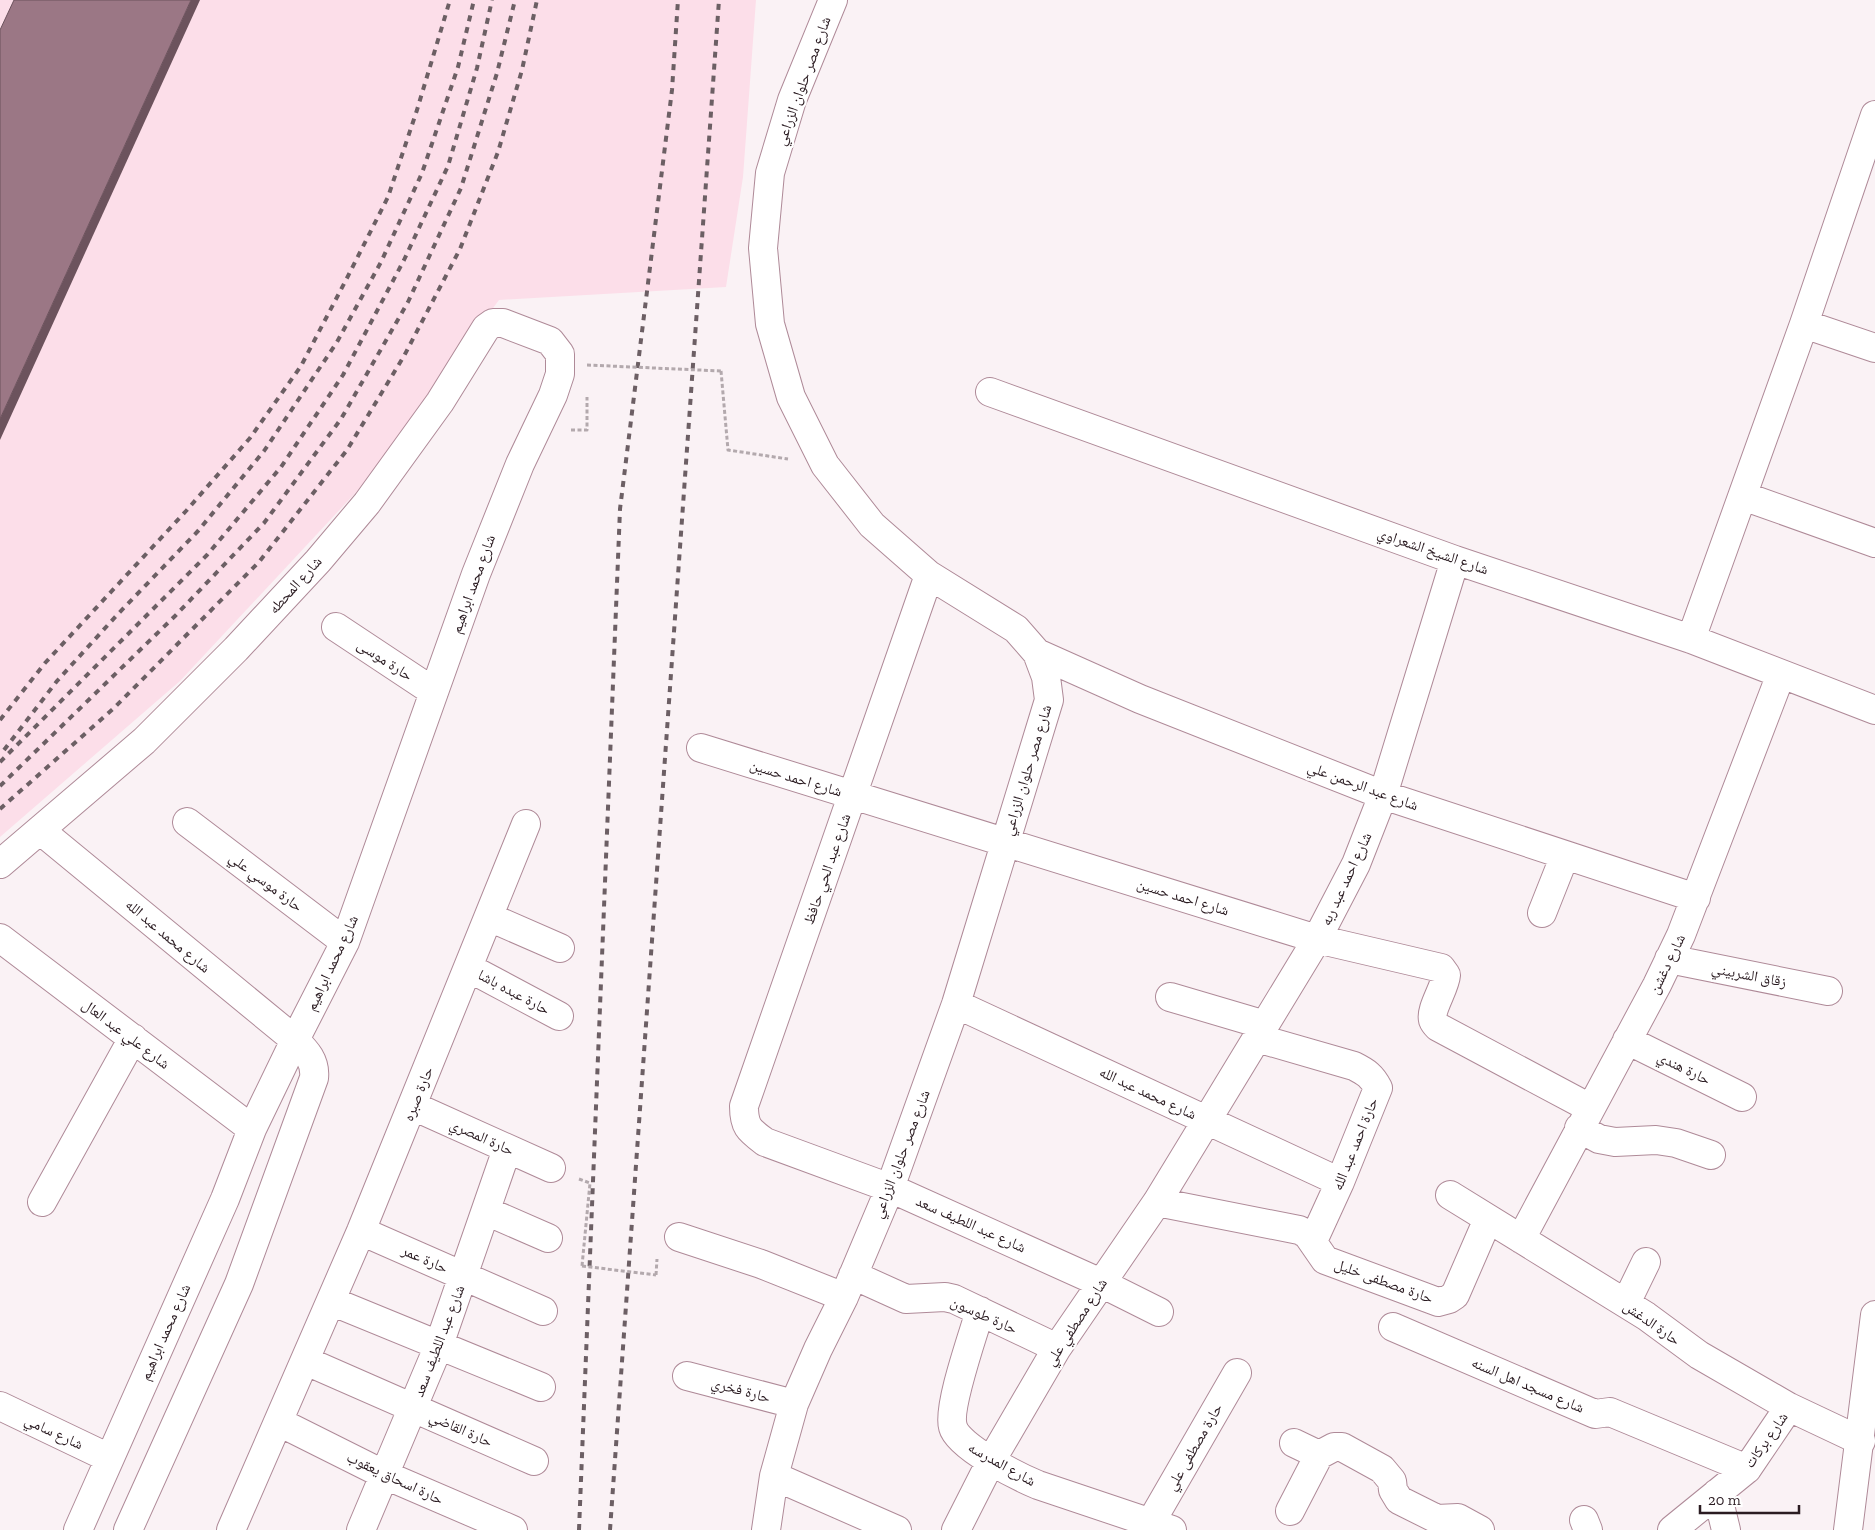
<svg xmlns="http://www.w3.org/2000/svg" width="1875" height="1530" font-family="'Zilla Slab','Noto Naskh Arabic',serif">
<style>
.built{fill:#fcdee9}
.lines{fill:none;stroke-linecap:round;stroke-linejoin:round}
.minor-casing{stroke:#af8a98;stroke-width:30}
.secondary-casing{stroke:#af8a98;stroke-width:30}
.trunk-casing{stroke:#af8a98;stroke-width:30}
.path{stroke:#b3a9ad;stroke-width:3;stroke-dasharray:4 2.5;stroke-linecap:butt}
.minor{stroke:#fff;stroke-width:28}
.secondary{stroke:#fff;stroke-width:28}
.trunk{stroke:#fff;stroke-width:28}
.rail{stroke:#6c5f64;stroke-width:4;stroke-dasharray:6 6;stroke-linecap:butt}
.path-bridge{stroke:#b3a9ad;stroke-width:3;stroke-dasharray:4 2.5;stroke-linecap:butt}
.shaded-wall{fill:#6c535d}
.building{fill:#9b7785;stroke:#6c535d}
.labels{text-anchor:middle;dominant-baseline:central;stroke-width:4.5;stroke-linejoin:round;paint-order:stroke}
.street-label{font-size:15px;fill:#2a1b21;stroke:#fff}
</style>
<rect width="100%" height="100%" fill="#faf2f5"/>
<path class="built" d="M0,0H756L743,177L726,287L499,300L359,489L180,681L0,837Z"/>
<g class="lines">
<defs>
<path id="minor" d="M1804,324L1875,348
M990,392L1455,560L1691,639L1875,710
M1743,496L1875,543
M929,575L744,1106C744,1127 749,1130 765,1142L890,1188L1101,1283L1159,1312
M336,627L434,692
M1691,639L1804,324L1875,115
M1037,653L1140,699L1383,795L1696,898
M701,748L1317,939L1441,968L1446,975C1445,988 1430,1009 1433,1020C1434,1023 1436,1025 1438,1027L1590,1108
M187,822L345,942
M41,831L295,1040
M0,864L144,741L236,649L318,561L367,503L440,402L486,328L493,323H503L550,341L560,354V374L553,395L520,464L476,574L345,942L295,1040L252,1129L225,1199L78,1530
M1542,913L1565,855
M489,917L560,948
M0,938L252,1129
M1669,959L1828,991
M469,968L559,1016
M1170,997L1265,1025
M956,1004L1340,1182
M1257,1038L1354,1066C1366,1072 1372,1076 1378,1088L1340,1182L1313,1241
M1627,1040L1742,1097
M413,1106L551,1168
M1579,1128L1599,1139L1615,1142L1656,1140L1676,1143L1711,1155
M1450,1195L1646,1316L1699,1355L1789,1407L1861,1441
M42,1202L133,1038
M1157,1202L1299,1230L1307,1234L1325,1260L1438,1302L1449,1299L1455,1295L1488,1219
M486,1211L548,1238
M361,1231L543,1311
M679,1237L761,1264L844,1297
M1521,1239L1657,985L1681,935L1781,674
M853,1275L906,1299L945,1297L954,1299L1057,1348
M331,1301L541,1387
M1626,1303L1646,1262
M980,1311C973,1335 947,1408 953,1427C958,1447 1019,1477 1038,1485L1172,1530
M1393,1327L1595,1414L1610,1412L1747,1469
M306,1361L534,1461
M687,1376L794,1404
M0,1406L109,1458
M279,1422L385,1475L513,1530
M1294,1443L1319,1455L1334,1447H1342L1382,1469L1392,1481L1393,1490L1399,1500L1437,1519L1458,1518L1480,1530
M774,1476L897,1530
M1717,1493L1726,1530
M1290,1511L1319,1455
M1584,1520L1588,1530
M1151,1522L1237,1373
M231,1530L361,1231L526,824
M361,1530L439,1345L507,1149
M766,1530L774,1476L794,1404L818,1349L844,1297L890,1188L956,1004L1049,700L1046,677L1037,653L1016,629L929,575L872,525L825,465L791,397L770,324L763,248L770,173L792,100L833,0
M956,1530L991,1461L1057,1348L1157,1202L1207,1120L1317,939L1356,864L1383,795L1455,560
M1672,1530L1747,1469L1789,1407"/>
<path id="secondary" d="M128,1530L239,1284L314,1078C316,1061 306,1051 295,1040"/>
<path id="trunk" d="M1848,1530L1875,1315"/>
</defs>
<use href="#minor" class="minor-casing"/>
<use href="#secondary" class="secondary-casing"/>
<use href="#trunk" class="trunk-casing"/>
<path class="path" d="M721,371L728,450L788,459
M571,430H587V397
M579,1179L590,1183L582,1266
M656,1275L657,1259"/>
<use href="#minor" class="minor"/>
<use href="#secondary" class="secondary"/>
<use href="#trunk" class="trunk"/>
<path class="rail" d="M0,720L45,663L186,511L250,438L301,366L347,278L388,197L417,110L450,0
M4,750L57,681L117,615L198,531L264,451L337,342L381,262L422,173L458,67L474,0
M0,762L207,555L281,467L343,375L404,260L448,166L477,68L492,0
M0,786L175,616L264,523L341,419L408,302L461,188L497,73L515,0
M0,809L113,709L259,562L347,450L404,356L460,249L498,152L522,70L537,0
M579,1530L620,509L672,90L678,0
M610,1530L719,0"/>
<path class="path-bridge" d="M587,365L721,371
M582,1266L656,1275"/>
</g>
<path class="shaded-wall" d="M191,0H200L0,440V419Z"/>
<path class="building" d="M14,0H191L0,419V30Z"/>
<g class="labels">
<g class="street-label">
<text transform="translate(803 81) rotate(-70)">شارع مصر حلوان الزراعي</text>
<text transform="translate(1433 551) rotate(19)">شارع الشيخ الشعراوي</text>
<text transform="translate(473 584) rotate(-70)">شارع محمد ابراهيم</text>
<text transform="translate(295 585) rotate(-48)">شارع المحطه</text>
<text transform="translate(385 660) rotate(33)">حارة موسى</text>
<text transform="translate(1027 770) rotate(-73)">شارع مصر حلوان الزراعي</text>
<text transform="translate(796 778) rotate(17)">شارع احمد حسين</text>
<text transform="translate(1363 786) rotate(20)">شارع عبد الرحمن علي</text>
<text transform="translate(827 869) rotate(-71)">شارع عبد الحي حافظ</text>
<text transform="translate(1346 879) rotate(-65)">شارع احمد عبد ربه</text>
<text transform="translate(266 882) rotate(37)">حارة موسي علي</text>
<text transform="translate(1183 897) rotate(17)">شارع احمد حسين</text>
<text transform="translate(168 936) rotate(40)">شارع محمد عبد الله</text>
<text transform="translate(332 963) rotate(-65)">شارع محمد ابراهيم</text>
<text transform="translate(1667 964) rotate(-64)">شارع دغشن</text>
<text transform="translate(1749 975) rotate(11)">زقاق الشربيني</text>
<text transform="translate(514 992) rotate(28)">حارة عبده باشا</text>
<text transform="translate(126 1034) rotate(37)">شارع علي عبد العال</text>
<text transform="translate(1684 1068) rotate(26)">حارة هندي</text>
<text transform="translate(1148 1093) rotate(25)">شارع محمد عبد الله</text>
<text transform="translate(418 1094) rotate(-68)">حارة صبره</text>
<text transform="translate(482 1137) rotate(24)">حارة المصري</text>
<text transform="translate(1355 1144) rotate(-68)">حارة احمد عبد الله</text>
<text transform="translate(901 1154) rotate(-69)">شارع مصر حلوان الزراعي</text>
<text transform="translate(971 1224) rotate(24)">شارع عبد اللطيف سعد</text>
<text transform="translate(425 1259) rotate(24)">حارة عمر</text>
<text transform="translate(1384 1281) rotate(20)">حارة مصطفى خليل</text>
<text transform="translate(984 1315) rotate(24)">حارة طوسون</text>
<text transform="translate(1076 1322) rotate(-57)">شارع مصطفي علي</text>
<text transform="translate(1652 1323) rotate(35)">حارة الدغش</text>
<text transform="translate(165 1332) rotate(-66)">شارع محمد ابراهيم</text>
<text transform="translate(439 1341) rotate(-69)">شارع عبد اللطيف سعد</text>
<text transform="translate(1528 1385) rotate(23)">شارع مسجد اهل السنه</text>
<text transform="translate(741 1390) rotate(15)">حارة فخري</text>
<text transform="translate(461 1429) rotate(24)">حارة القاضي</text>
<text transform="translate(54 1432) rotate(25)">شارع سامي</text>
<text transform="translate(1766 1440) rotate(-55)">شارع بركات</text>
<text transform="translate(1194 1447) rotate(-60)">حارة مصطفى علي</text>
<text transform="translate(1002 1464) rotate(29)">شارع المدرسه</text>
<text transform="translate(395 1478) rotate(25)">حارة اسحاق يعقوب</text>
</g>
</g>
<path d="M1700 1505v8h99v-8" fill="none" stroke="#2a1b21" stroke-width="2.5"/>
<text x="1708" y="1505" font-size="15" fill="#2a1b21" stroke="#ffffff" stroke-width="4" paint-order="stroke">20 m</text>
</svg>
